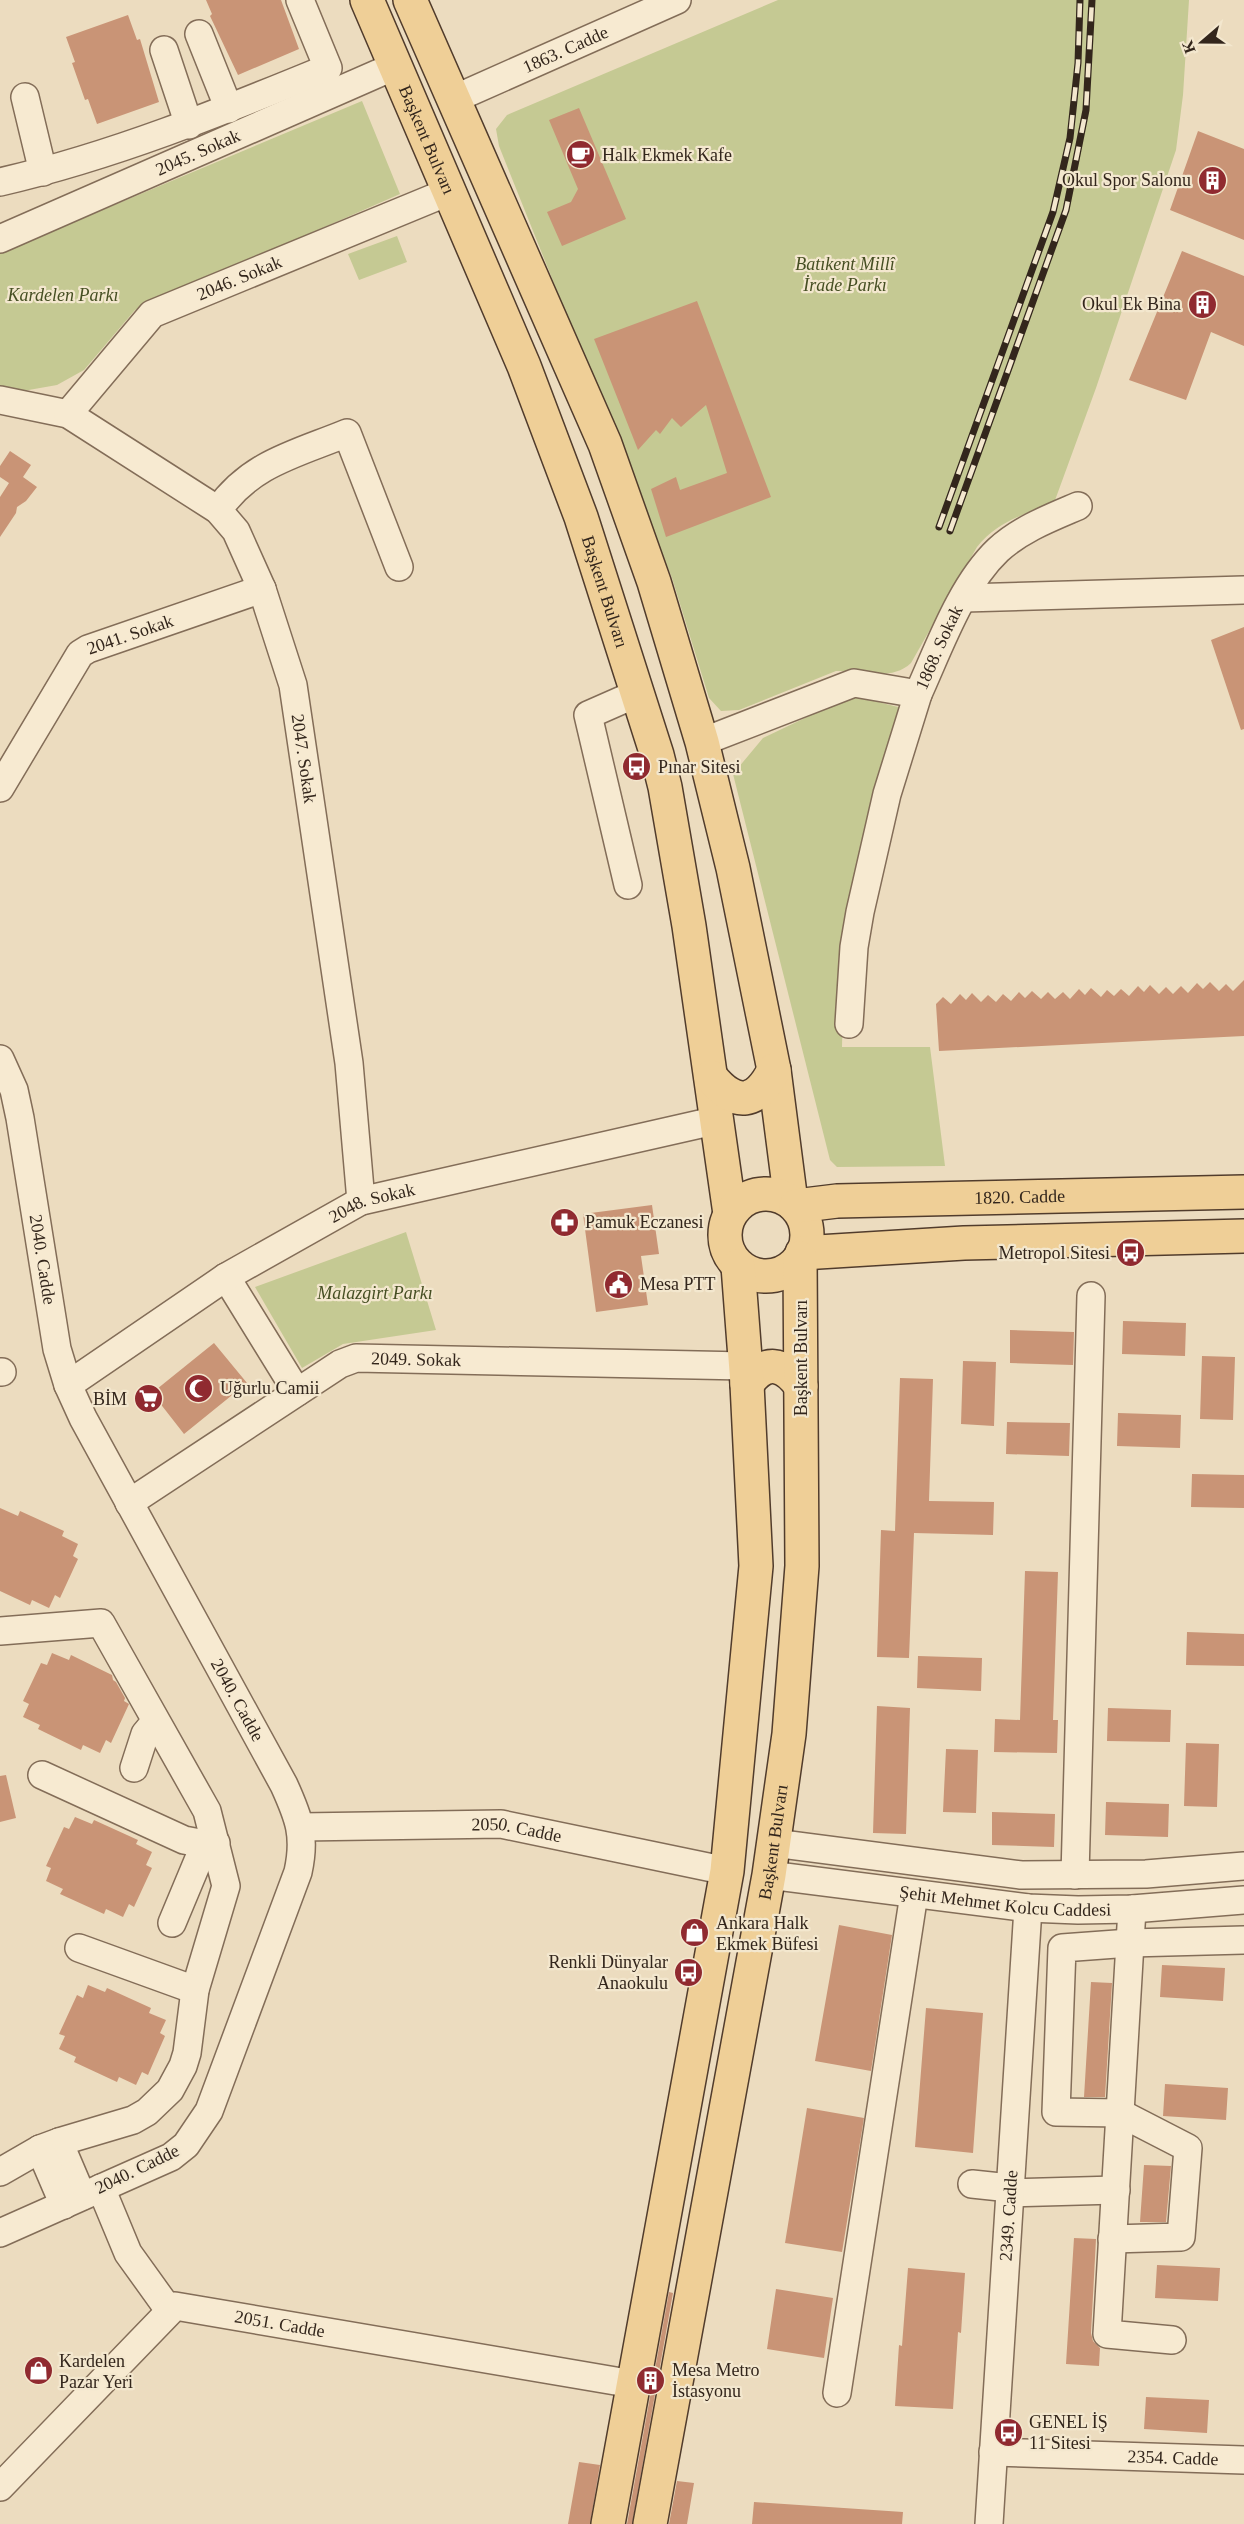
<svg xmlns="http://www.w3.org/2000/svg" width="1244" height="2524" font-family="Georgia,serif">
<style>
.green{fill:#c5c993}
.building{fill:#c99476}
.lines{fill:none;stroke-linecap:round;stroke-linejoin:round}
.minor-casing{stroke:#836d58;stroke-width:30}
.major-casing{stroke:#513c2c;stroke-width:36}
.minor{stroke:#f7ead1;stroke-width:27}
.major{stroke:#efcf97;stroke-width:33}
.rail-casing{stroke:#33261c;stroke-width:7}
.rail{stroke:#f3e7ce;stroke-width:4.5;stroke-dasharray:14;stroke-linecap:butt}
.labels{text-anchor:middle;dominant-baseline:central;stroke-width:4.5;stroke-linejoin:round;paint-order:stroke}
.street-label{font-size:18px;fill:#33261c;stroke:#f3e7ce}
.poi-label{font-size:18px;fill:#33261c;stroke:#f3e7ce;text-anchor:start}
.park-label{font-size:18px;font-style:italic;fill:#464f23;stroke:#f3e7ce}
</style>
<rect width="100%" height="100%" fill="#ecdcbf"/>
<path class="green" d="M778,0H1189L1183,95L1176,150L1096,388L1054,503C1023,515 998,521 977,547L911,663C891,682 862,670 836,671L739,710L721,711L709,698L672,578L499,146L496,129L507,115Z
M362,101L400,194L135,310L84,370L57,385L23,391L0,387V253Z
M397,236L407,262L359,280L348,254Z
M849,697H858L906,709L844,953L842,1047H930L945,1166L837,1167L830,1160L733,774L763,738Z
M406,1232L436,1330L343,1344L302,1368L255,1287Z"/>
<path class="building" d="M206,0H281L299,49L238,75L210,16L212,14Z
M128,15L137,40L140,39L159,102L97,124L88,99L85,100L72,63L75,62L66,37Z
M579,108L626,219L562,246L547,212L571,202L578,189L549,120Z
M1198,131L1244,149V240L1170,210Z
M1182,251L1244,276V346L1211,332L1186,400L1129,380Z
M697,301L771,497L666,537L651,489L676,477L680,490L727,473L706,405L681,427L672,418L660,434L656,430L638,450L594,339Z
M10,451L31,465L23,477L37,487L26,501L17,507L16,513L0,537V497L9,483L0,477V466Z
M1244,627V729L1241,730L1211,640Z
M1244,980V1036L939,1051L936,1004L943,997L951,1004L960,994L966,1000L972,993L981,1002L988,995L996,1002L1003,994L1011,1001L1019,992L1025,998L1032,991L1041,999L1048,992L1055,999L1063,992L1070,999L1079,989L1085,995L1091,988L1101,997L1107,990L1114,996L1121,989L1129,996L1138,986L1144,992L1150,985L1159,994L1166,987L1173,994L1181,986L1188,993L1197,983L1203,989L1210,982L1219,991L1226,984L1233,991Z
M652,1205L659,1254L641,1256L648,1305L596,1312L583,1214Z
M1123,1321L1186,1323L1185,1356L1122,1354Z
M1010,1330L1074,1332L1073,1365L1010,1363Z
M214,1343L247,1383L184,1434L152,1393Z
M1202,1356L1235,1357L1233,1420L1200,1419Z
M963,1361L996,1362L994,1426L961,1424Z
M900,1378L933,1379L929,1501L994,1502L993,1535L914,1533L909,1658L877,1657L881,1530L895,1531Z
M1118,1413L1181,1415L1180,1448L1117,1446Z
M1007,1422L1070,1423L1069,1456L1006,1454Z
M1192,1474L1244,1475V1508L1191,1507Z
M0,1508L18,1516L20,1511L64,1531L62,1536L78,1544L73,1556L78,1559L60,1598L55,1595L49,1608L32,1600L30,1605L0,1591Z
M1025,1571L1058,1572L1053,1720H1058L1057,1753L994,1752L995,1719L1020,1720Z
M1187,1632L1244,1634V1666L1186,1665Z
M52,1653L69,1660L71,1655L112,1675L113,1680L116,1682L125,1698L124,1701L129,1704L111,1743L106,1740L100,1753L83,1745L81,1750L38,1729L40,1725L23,1717L29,1704L23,1701L41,1663L47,1665Z
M918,1656L982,1658L981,1691L917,1688Z
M877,1706L910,1708L906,1834L873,1833Z
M1108,1708L1171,1710L1170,1742L1107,1741Z
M1186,1743L1219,1744L1217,1807L1184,1806Z
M946,1749L978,1750L976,1813L943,1812Z
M6,1775L16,1818L0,1822V1776Z
M1106,1802L1169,1804L1168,1837L1105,1835Z
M992,1812L1055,1814L1054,1847L992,1845Z
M75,1817L92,1824L94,1820L138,1840L136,1844L152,1852L146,1865L152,1868L134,1907L129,1904L123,1917L106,1909L104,1914L60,1894L63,1889L46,1881L51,1868L46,1866L64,1827L69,1829Z
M839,1925L892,1935L871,2071L815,2061Z
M1162,1965L1225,1968L1223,2001L1160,1997Z
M1091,1982L1112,1983L1105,2097H1084Z
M88,1985L105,1992L107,1988L151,2008L149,2013L166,2020L160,2033L165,2036L148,2075L142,2072L136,2085L119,2077L117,2082L74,2062L76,2057L59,2049L65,2036L59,2034L77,1995L83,1998Z
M926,2008L983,2013L973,2153L915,2147Z
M1165,2084L1228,2088L1226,2120L1163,2116Z
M807,2108L864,2118L842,2252L785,2243Z
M1144,2165L1171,2166L1166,2222H1140Z
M1074,2238L1096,2239L1091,2333L1093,2341L1100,2348L1099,2366L1066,2364Z
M1157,2265L1220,2268L1218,2301L1155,2298Z
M908,2268L965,2273L961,2333L958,2332L953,2409L895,2406L899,2345L902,2346Z
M776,2289L833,2298L824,2358L767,2349Z
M669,2292L673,2293L632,2524H627Z
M1146,2397L1209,2400L1207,2433L1144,2429Z
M579,2462L600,2465L590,2524H568Z
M677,2481L694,2483L687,2524H669Z
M754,2502L903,2512L902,2524H752Z"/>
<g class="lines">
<defs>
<g id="minor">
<path d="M199,34L229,109"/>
<path d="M164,50L189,125"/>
<path d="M25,97L43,172"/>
<path id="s1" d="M454,99L677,0"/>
<path d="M0,182C113,156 221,112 328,68L300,0"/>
<path id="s2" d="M0,239L395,66"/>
<path id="s3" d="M0,400L68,414L218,510L236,531L262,589L293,685L349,1063L361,1201"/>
<path id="s4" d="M68,414L152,314L448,192"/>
<path d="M218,510C251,463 296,454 347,433L399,567"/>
<path d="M964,598L1244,590"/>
<path id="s5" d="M702,742L854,683L918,694C939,648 961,585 998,550C1021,529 1050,518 1078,506"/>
<path id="s6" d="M0,788L80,654L88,649L262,589"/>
<path d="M628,885L588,715L638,693"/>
<path d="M849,1024L854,947L860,912L887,794L918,694"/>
<path id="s7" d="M0,1059L14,1090L20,1118L57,1349L68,1385L83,1418L284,1785C299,1818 306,1836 298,1872L209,2111L186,2145L171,2157L0,2233"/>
<path d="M226,1277L297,1392"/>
<path d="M0,1372H2"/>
<path id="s8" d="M68,1385L226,1277L361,1201L718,1120"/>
<path id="s9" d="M129,1503L340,1364L356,1358L745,1366"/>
<path d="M0,1631L101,1623L207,1811L226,1886L195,1990L187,2053L183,2066L170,2090L147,2112L133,2120L59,2142L40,2149L0,2172"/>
<path d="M134,1768L145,1734L155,1722"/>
<path d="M42,1775L184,1840L205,1844L216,1843"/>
<path id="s10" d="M301,1827L501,1824L727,1871"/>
<path d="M774,1843L1021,1875L1146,1874L1244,1866"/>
<path id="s11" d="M769,1875L1028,1908L1078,1910L1132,1909L1244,1900"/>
<path d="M1075,1875L1091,1296"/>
<path d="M1132,1909L1107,2334L1172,2340"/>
<path d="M172,1923L205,1844"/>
<path d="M79,1948L195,1990"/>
<path d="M59,2142L82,2196"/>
<path d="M40,2149L64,2205"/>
<path d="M972,2184L1010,2188"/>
<path d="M101,2188L128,2253L169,2310"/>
<path d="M1010,2193L1116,2190"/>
<path d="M1112,2239L1181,2237L1188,2148L1120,2113L1056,2112L1062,1948L1130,1943L1244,1940"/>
<path d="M837,2393L914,1894"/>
<path id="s12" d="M993,2452L1244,2460"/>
<path id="s13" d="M0,2487L175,2306L633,2384"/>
<path id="s14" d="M989,2524L1028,1908"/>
</g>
<g id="major">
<path id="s15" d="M367,0L524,366L581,517L657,755L665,787L689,926L730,1214"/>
<path d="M410,0L605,444L654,582L702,742L733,868L774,1070L791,1202"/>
<path d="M711,1077C736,1108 757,1104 774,1070"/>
<circle cx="766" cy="1235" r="41"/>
<path id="s16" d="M796,1206L837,1201L1244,1192"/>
<path d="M802,1253L964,1243L1244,1236"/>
<path d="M747,1384C765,1359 783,1362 801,1386"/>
<path d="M608,2524L727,1871L756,1566L747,1384L738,1266"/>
<path id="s17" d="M650,2524L769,1875L789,1734L802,1566L800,1258"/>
</g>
</defs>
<use href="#minor" class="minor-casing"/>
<use href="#major" class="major-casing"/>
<use href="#minor" class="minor"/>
<use href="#major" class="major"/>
<defs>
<path id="rail" d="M939,527L1053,212L1070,138L1078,63L1080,0
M950,531L1066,210L1086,110L1092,0"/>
</defs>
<use href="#rail" class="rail-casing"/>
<use href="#rail" class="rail"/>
</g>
<defs>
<symbol id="cafe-disc" viewBox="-11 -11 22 22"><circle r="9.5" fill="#902a30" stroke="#f3e7ce"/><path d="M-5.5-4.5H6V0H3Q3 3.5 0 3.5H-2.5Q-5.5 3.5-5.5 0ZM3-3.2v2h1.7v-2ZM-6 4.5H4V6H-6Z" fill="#fff"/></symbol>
<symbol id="building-disc" viewBox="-11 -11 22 22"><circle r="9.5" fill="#902a30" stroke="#f3e7ce"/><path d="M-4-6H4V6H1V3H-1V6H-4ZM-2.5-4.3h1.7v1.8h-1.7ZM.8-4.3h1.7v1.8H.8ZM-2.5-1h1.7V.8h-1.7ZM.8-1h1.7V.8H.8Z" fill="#fff"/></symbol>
<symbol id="bus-disc" viewBox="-11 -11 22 22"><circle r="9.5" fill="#902a30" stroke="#f3e7ce"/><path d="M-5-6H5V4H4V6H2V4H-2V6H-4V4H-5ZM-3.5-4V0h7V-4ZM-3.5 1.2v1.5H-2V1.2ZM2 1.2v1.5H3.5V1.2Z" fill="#fff"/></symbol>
<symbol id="pharmacy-disc" viewBox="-11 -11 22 22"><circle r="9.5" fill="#902a30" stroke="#f3e7ce"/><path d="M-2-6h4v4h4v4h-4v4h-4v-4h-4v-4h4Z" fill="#fff"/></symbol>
<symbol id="civic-disc" viewBox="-11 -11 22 22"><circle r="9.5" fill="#902a30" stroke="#f3e7ce"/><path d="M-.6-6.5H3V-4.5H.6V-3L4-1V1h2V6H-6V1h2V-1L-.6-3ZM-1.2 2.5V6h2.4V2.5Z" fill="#fff"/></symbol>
<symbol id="mosque-disc" viewBox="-11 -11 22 22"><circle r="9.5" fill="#902a30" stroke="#f3e7ce"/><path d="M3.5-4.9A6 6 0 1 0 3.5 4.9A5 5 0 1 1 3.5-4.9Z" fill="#fff"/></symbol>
<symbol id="supermarket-disc" viewBox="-11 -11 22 22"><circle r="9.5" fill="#902a30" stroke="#f3e7ce"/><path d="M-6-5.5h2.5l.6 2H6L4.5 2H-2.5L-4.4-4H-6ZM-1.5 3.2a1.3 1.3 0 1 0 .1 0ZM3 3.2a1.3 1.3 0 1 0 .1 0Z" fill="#fff"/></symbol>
<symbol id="shop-disc" viewBox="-11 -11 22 22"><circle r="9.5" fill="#902a30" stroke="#f3e7ce"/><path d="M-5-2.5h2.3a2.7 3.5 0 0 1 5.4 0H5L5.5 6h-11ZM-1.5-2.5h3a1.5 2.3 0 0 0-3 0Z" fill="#fff"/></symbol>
</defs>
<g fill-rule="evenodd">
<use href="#cafe-disc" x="564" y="138" width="33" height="33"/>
<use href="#building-disc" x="1196" y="164" width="33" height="33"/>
<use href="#building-disc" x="1186" y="288" width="33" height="33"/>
<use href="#bus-disc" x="620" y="750" width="33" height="33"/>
<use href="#pharmacy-disc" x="548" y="1206" width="33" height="33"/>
<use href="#bus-disc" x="1114" y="1236" width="33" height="33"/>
<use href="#civic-disc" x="602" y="1268" width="33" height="33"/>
<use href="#mosque-disc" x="182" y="1372" width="33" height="33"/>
<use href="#supermarket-disc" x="132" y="1382" width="33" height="33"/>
<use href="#shop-disc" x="678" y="1916" width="33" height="33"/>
<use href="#bus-disc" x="672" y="1956" width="33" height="33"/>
<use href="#shop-disc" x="22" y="2354" width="33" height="33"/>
<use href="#building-disc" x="634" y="2364" width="33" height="33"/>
<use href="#bus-disc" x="992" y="2416" width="33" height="33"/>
</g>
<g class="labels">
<g class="street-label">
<text stroke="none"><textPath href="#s1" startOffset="122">1863. Cadde</textPath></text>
<text stroke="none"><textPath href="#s15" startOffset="152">Başkent Bulvarı</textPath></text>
<text stroke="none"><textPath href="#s2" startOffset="216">2045. Sokak</textPath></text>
<text stroke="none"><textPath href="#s4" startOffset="225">2046. Sokak</textPath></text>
<text stroke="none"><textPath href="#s15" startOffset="638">Başkent Bulvarı</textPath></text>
<text stroke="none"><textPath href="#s6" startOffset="210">2041. Sokak</textPath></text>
<text stroke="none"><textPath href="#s5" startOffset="279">1868. Sokak</textPath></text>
<text stroke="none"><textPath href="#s3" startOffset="514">2047. Sokak</textPath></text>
<text stroke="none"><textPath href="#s16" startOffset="224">1820. Cadde</textPath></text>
<text stroke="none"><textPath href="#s8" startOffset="356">2048. Sokak</textPath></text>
<text stroke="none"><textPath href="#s7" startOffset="206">2040. Cadde</textPath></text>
<text transform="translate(801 1358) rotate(-90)">Başkent Bulvarı</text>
<text stroke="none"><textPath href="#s9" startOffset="330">2049. Sokak</textPath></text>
<text stroke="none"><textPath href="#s7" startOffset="692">2040. Cadde</textPath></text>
<text stroke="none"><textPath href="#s10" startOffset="216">2050. Cadde</textPath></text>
<text stroke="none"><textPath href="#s17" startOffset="693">Başkent Bulvarı</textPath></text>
<text stroke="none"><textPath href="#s11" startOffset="238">Şehit Mehmet Kolcu Caddesi</textPath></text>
<text transform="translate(137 2169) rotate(-26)">2040. Cadde</text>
<text stroke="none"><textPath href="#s14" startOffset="309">2349. Cadde</textPath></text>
<text stroke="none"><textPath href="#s13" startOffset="358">2051. Cadde</textPath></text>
<text stroke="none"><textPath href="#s12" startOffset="180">2354. Cadde</textPath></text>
</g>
<g class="poi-label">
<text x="602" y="155">Halk Ekmek Kafe</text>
<text x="1191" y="180" text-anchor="end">Okul Spor Salonu</text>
<text x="1181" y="304" text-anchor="end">Okul Ek Bina</text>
<text x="658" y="767">Pınar Sitesi</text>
<text x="585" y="1222">Pamuk Eczanesi</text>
<text x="1110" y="1253" text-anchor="end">Metropol Sitesi</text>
<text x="640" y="1284">Mesa PTT</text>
<text x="220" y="1388">Uğurlu Camii</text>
<text x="127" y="1399" text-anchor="end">BİM</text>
<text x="716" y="1923">Ankara Halk<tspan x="716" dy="21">Ekmek Büfesi</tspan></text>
<text x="668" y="1962" text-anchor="end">Renkli Dünyalar<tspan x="668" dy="21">Anaokulu</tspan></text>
<text x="59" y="2361">Kardelen<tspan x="59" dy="21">Pazar Yeri</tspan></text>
<text x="672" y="2370">Mesa Metro<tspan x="672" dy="21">İstasyonu</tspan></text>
<text x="1029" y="2422">GENEL İŞ<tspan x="1029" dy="21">11 Sitesi</tspan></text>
</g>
<g class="park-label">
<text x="845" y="264">Batıkent Millî<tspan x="845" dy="21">İrade Parkı</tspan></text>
<text x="63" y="295">Kardelen Parkı</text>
<text x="375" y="1293">Malazgirt Parkı</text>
</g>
</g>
<g transform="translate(1202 42) rotate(250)" stroke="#f3e7ce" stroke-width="4.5" paint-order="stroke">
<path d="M0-4.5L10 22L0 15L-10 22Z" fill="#33261c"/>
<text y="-9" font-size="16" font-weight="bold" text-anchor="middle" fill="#33261c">K</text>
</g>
</svg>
